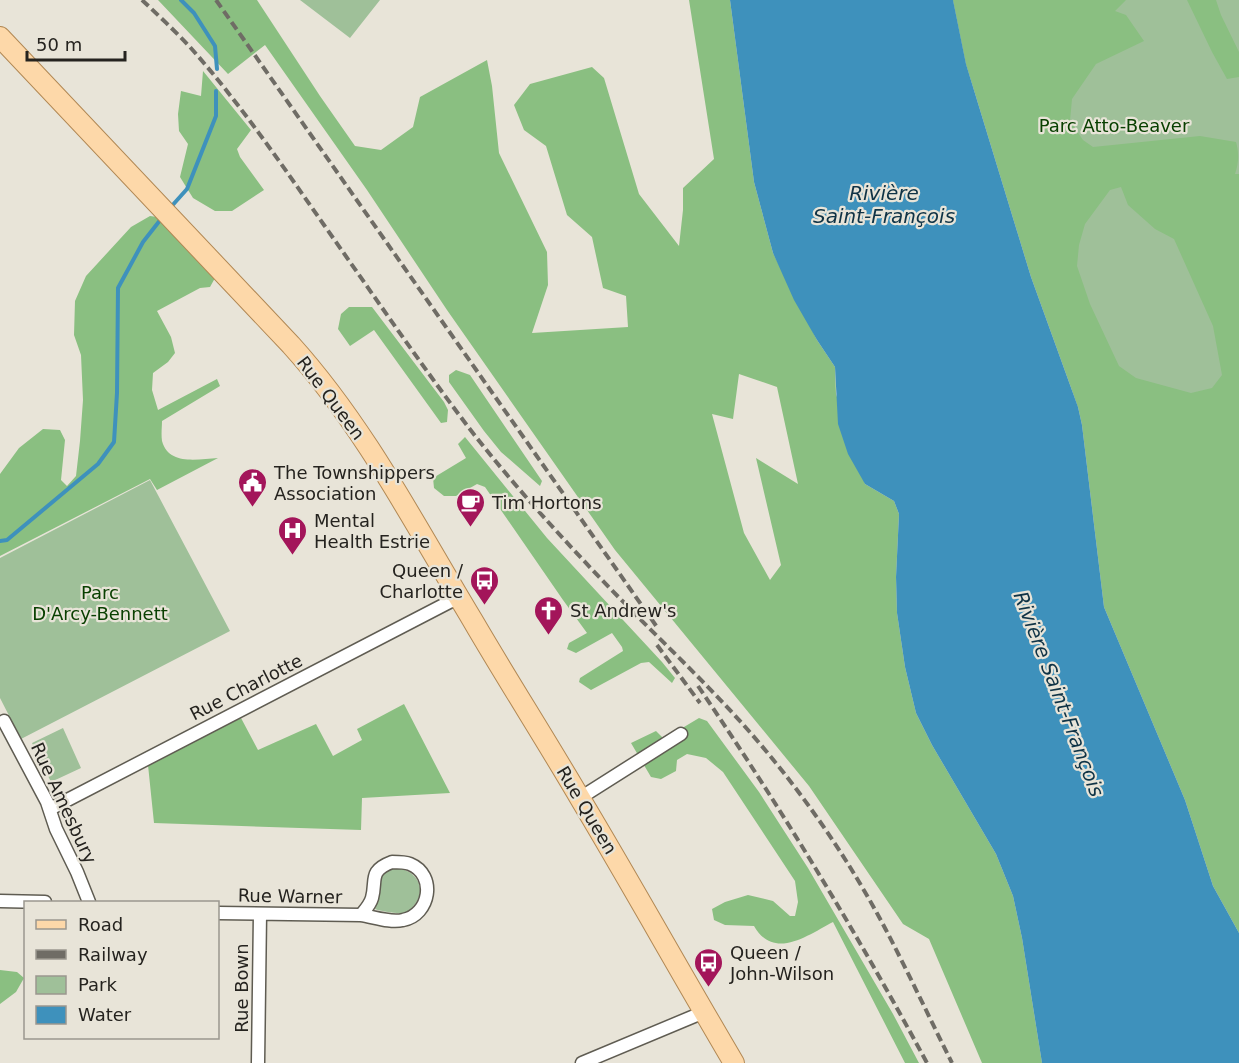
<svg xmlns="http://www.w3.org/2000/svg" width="1239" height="1063" font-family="'DejaVu Sans',sans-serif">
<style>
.green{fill:#9fc099}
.forest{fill:#8abf81;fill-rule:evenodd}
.water{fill:#3e91bc}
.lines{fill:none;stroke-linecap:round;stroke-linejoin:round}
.stream{stroke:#3e91bc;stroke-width:4}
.minor-casing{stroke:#5f5c52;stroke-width:15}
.primary-casing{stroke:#b18854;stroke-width:22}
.minor{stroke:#fff;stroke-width:12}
.primary{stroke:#fdd8a9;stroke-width:20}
.rail{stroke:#6f6c65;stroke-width:4;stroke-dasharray:9 4.5;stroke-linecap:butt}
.labels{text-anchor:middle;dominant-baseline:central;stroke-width:4.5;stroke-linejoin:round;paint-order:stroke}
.park-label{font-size:18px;fill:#094001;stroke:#e8e4d8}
.street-label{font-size:18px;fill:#25231f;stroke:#e8e4d8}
.poi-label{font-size:18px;fill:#25231f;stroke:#e8e4d8;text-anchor:start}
.water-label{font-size:20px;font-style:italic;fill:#0f3346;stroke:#e8e4d8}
</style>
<rect width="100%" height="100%" fill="#e8e4d8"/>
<path class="green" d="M300,0H380L350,38Z
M953,0H1239V407H1078L966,64Z
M150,480L230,631L21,739L0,698V558Z
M63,728L81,768L51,782L32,743Z
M395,868C414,869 428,886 415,904C412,908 408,912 403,913C397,914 380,911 375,909L378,899L379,880L382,873Z"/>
<path class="forest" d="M158,0H257L320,96L355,146L381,150L413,127L420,97L487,60L492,86L499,153L547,252L548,285L532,333L628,327L626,296L603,288L592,237L567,215L546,146L524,130L514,105L530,84L592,67L604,78L639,194L679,246L683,210V188L714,159L689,0H730L754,182L773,253L817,340L835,367L836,394L865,484L894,501L899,514L896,577L897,613L905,667L916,713L932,745L996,854L1013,896L1022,938L1042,1063H982L929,939L903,924L809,786L615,550L447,310L367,190L265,45L228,74ZM739,374L777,387L798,484L756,458L781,565L770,580L744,533L712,414L733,419Z
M953,0H1126L1115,11L1126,15L1144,41L1096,64L1072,99L1070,121L1083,140L1093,147L1200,136L1236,142C1239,152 1239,163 1235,174H1239V933L1213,886L1185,800L1104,607L1082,425L1078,407L1031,277L966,64ZM1121,187L1128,205L1155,229L1174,239L1213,326L1222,375L1212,388L1191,393L1136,378L1119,366L1090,304L1077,266L1079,245L1085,224L1110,190Z
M1187,0H1216L1221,15L1239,52V77L1227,79L1212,52Z
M203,71L251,130L237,149L240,157L264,190L232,211H215L193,198L180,177L188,144L179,131L178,114L181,91L201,96Z
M150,216L157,217L215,278L210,287L200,288L157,311L171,337L175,353L168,362L153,373L152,390L158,410L217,379L220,386L162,421C162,427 161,434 162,441C169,466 198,459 218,458L157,490L150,479L0,556V474L19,448L43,429L60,430L65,440L61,480L67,486L76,476L80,441L83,400L81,355L74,335L75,301L86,276L131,227Z
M349,307H372L444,402L448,410L447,422L441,423L374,330L350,346L338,329L341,314Z
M456,370L470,375L542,481L540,486L501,452L484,431L449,382V375Z
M465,437L547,538L662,662L675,678L672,683L649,662L641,663L591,690L579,682L580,678L623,651L622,647L612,633L576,653L567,649L569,643L587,633L563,600L485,487L477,484L456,496H444L434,488L433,478L466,458L458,444Z
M404,704L450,793L362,798L361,830L154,823L148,765L241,718L258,750L316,724L333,756L362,740L357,729Z
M699,718L707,721L759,792L808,868L893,1014L919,1063H905L833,922C808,935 774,961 754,926L725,925L714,920L712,909L725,902L748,895L773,901L790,916H795L798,902L795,881L723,772L706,758L687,754L677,760L676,771L661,779L651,777L631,743L656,731L664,739Z
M0,970L17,972L24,978L16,992L0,1004Z"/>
<path class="water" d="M730,0H953L966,64L1031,277L1078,407L1082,425L1104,607L1185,800L1213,886L1239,933V1063H1042L1022,938L1013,896L996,854L932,745L916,713L905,667L897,613L896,577L899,514L894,501L865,484L848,454L838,424L835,367L817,340L794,300L773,253L754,182Z"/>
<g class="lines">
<path class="stream" d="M181,0L194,13L215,46L217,69
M170,208L187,189L216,116V91
M0,541L7,540L98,464L114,442L117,393L118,288L143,242L161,219"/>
<defs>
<path id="minor" d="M4,721L47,802L56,829L77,872L89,902
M580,798L681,734
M50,809L459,597
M392,862C398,862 405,862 410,864C437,875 430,915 403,920C390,923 374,917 361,915C365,910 370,905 372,898C377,880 368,871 392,862Z
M0,901L45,902
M218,913L361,915
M258,1063L260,914
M582,1063L704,1012"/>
<path id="primary" d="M0,37L291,345C365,427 416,527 473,621C508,681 546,740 581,800C633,887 682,975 734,1063"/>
</defs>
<use href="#minor" class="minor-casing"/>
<use href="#primary" class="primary-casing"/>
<use href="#minor" class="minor"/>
<use href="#primary" class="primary"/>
<path class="rail" d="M142,0C158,15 175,31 190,47C239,102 282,165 324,225C372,293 419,362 469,428C522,496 580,558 640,619C683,662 727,704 766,751C812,806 853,867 886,930C909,974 930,1019 952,1063
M216,0L657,627
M657,645L700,703
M698,686C781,808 857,933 927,1063"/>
</g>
<defs>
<symbol id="civic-pin" viewBox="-11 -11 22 30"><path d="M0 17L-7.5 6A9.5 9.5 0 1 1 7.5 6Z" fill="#a3155a" stroke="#e8e4d8"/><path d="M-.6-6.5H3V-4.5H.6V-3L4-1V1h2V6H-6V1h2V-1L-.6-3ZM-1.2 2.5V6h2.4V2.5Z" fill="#fff"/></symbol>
<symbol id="cafe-pin" viewBox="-11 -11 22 30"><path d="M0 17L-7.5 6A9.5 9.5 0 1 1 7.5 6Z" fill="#a3155a" stroke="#e8e4d8"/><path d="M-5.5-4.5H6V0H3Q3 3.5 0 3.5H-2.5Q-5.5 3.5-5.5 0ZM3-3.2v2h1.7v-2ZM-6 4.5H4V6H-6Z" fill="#fff"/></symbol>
<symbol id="hospital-pin" viewBox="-11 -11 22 30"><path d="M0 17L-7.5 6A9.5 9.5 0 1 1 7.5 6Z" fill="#a3155a" stroke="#e8e4d8"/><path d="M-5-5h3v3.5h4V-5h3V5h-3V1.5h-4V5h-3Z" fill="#fff"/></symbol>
<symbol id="bus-pin" viewBox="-11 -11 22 30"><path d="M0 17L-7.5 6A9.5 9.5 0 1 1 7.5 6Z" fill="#a3155a" stroke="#e8e4d8"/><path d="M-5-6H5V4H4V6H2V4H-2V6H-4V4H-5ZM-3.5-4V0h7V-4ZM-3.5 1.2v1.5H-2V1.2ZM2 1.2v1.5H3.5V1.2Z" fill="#fff"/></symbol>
<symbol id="church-pin" viewBox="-11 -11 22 30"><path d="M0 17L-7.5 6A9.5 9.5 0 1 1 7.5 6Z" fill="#a3155a" stroke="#e8e4d8"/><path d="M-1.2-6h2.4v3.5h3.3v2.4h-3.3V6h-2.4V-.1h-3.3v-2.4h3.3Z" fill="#fff"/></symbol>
</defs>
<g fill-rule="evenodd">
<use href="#civic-pin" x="236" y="466" width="33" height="45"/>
<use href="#cafe-pin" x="454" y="486" width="33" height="45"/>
<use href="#hospital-pin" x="276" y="514" width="33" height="45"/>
<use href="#bus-pin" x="468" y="564" width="33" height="45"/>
<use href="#church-pin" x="532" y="594" width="33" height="45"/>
<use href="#bus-pin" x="692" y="946" width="33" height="45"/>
</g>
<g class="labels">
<g class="park-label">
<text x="1114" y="125">Parc Atto-Beaver</text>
<text x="100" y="592">Parc<tspan x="100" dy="21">D'Arcy-Bennett</tspan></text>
</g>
<g class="street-label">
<text transform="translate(331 398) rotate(53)">Rue Queen</text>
<text transform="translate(246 687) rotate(-27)">Rue Charlotte</text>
<text transform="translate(64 803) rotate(65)">Rue Amesbury</text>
<text transform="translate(587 810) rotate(59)">Rue Queen</text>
<text transform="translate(290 896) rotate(1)">Rue Warner</text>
<text transform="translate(241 988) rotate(-90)">Rue Bown</text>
</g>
<g class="poi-label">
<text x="274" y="472">The Townshippers<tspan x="274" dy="21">Association</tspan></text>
<text x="492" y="502">Tim Hortons</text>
<text x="314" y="520">Mental<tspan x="314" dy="21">Health Estrie</tspan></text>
<text x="463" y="570" text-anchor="end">Queen /<tspan x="463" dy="21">Charlotte</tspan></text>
<text x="570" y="610">St Andrew's</text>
<text x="730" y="952">Queen /<tspan x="730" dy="21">John-Wilson</tspan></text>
</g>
<g class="water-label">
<text x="884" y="193">Rivière<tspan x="884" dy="23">Saint-François</tspan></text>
<text transform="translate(1059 694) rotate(69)">Rivière Saint-François</text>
</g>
</g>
<rect x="24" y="901" width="195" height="138" fill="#e8e4d8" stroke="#9a978e" stroke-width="1.5"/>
<rect x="36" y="920" width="30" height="9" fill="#fdd8a9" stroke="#9a978e" stroke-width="1.5"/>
<text x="78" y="931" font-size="18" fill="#25231f">Road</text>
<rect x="36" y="950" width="30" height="9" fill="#6f6c65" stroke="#9a978e" stroke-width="1.5"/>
<text x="78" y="961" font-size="18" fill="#25231f">Railway</text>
<rect x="36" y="976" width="30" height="18" fill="#9fc099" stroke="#9a978e" stroke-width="1.5"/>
<text x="78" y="991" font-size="18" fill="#25231f">Park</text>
<rect x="36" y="1006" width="30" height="18" fill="#3e91bc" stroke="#9a978e" stroke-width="1.5"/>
<text x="78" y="1021" font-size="18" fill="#25231f">Water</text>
<path d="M27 51v9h98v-9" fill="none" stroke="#25231f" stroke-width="3"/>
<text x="36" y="51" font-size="18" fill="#25231f" stroke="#e8e4d8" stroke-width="4.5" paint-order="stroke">50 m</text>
</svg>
